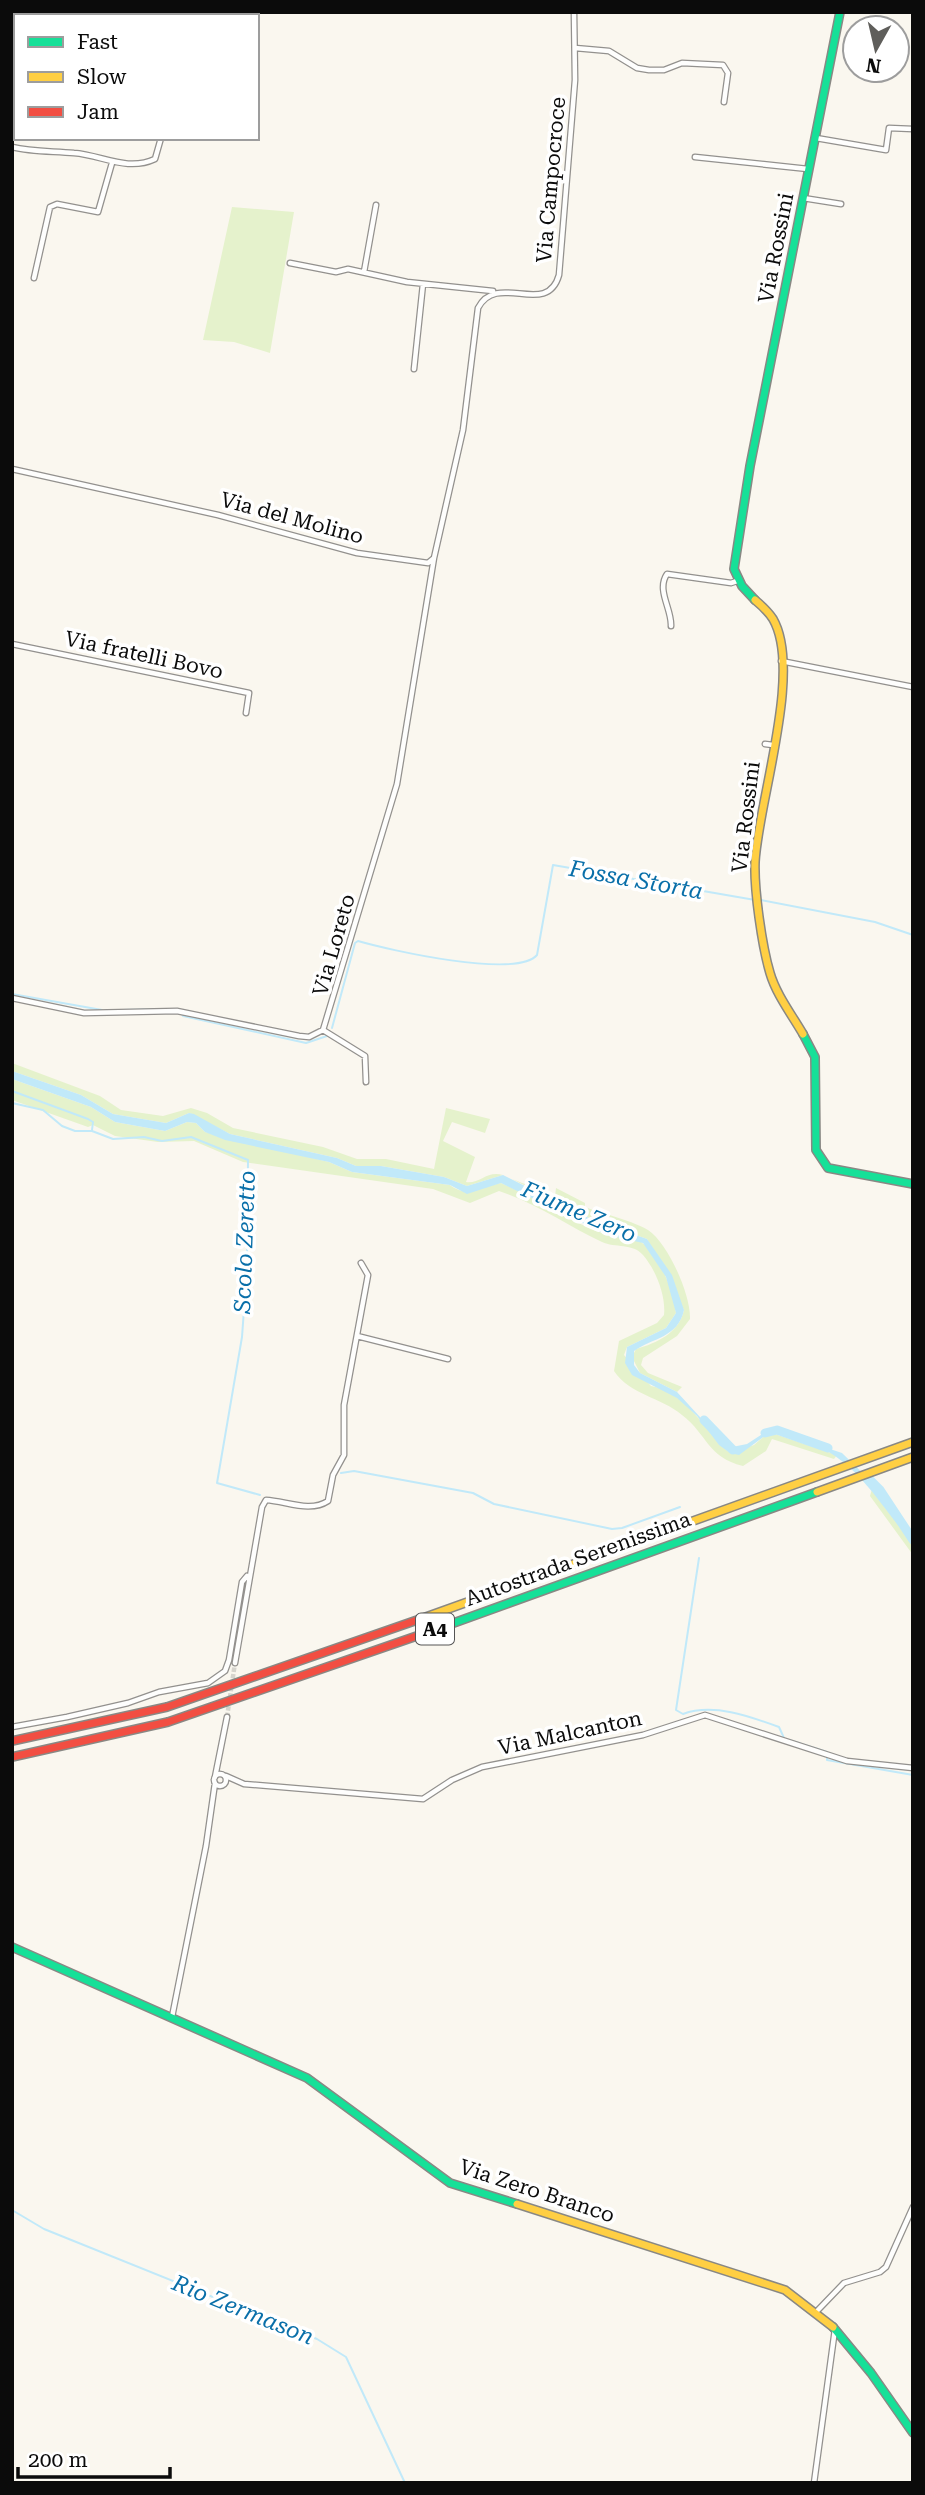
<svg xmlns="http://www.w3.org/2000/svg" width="925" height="2495" font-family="'Roboto Serif',serif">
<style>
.green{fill:#e5f2cc}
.water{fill:#c1e9f9}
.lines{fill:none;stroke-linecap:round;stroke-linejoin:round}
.stream{stroke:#c1e9f9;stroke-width:2}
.river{stroke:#c1e9f9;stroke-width:9}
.street-tunnel{stroke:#d6d4cd;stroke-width:4.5;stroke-dasharray:4.5 2;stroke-linecap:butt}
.street-casing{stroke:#93918e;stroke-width:7}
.fast-casing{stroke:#898884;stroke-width:10}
.slow-casing{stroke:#898884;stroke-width:10}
.jam-casing{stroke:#898884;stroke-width:10}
.street{stroke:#fefefd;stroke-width:4.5}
.fast{stroke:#16e098;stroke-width:7}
.slow{stroke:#ffcf43;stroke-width:7}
.jam{stroke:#f24e42;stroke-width:7}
.labels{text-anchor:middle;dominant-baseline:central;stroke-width:7;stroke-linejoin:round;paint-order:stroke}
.shield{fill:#fff;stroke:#545454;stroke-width:2}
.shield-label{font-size:19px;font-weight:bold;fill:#0b0b0b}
.street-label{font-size:21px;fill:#0b0b0b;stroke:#fff}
.water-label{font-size:23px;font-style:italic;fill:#096fa9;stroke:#fff}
</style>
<rect width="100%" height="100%" fill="#faf7ef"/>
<path class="green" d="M232,207L294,212L270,353L234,342L203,340Z
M12,1063L100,1096L121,1110L163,1116L191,1108L207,1113L233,1128L323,1147L357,1159H386L434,1169L446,1108L490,1119L485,1133L452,1122L443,1141L475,1157L466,1182C480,1184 487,1170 503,1175L467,1186L444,1177L381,1166H356L337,1158L230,1134L189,1113L166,1123L113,1114L81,1095L12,1071Z
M12,1079L91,1107L115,1122L165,1131L187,1122L196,1123L205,1132L329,1162L352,1172L450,1185C468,1199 482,1186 501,1183C535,1197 575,1226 609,1235C621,1238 635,1236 645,1245C662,1262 673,1290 676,1313L666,1328L627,1347L624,1355L651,1386C687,1392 704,1431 730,1453L754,1445L769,1432L837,1455L834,1459L772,1439L766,1451L743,1466C707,1457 708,1435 682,1415C661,1397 630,1395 614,1371L619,1341L657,1323L664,1315C666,1296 656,1270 643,1255C633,1243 615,1248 602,1242C568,1226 536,1203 499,1191L470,1203L433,1189L243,1162L194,1141L158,1142L115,1136L93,1125L88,1127L12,1100Z
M512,1179L555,1196L556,1188L585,1203V1207C601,1213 636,1222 648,1230C668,1243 691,1295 690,1319L677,1336L643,1358L641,1365L648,1373L682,1387L677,1392L640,1373L632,1357L636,1349C657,1343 679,1333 684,1310L647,1239L591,1219Z
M872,1489L913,1544V1555L870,1496Z"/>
<path class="water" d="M12,1071L81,1095L113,1114L166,1123L189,1113L194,1114L230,1134L337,1158L356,1166H381L444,1177L467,1186L503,1175L591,1219L647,1239L672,1275L684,1310C678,1338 652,1338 634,1351V1365L640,1373L677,1392L722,1441L732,1447L747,1444L770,1429L842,1453L878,1488L913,1544C867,1488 849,1444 770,1432L739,1455L730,1453L719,1445L697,1416L677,1398L632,1375L625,1363L627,1347L666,1328L676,1313L666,1277L643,1243L607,1235L501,1183L467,1194L450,1185L352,1172L329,1162L225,1140L205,1132L196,1123L187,1122L165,1131L115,1122L91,1107L12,1079Z"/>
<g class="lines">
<path class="stream" d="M761,900L875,922L913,935
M12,994L102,1010
M122,1010L178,1009
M181,1013L183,1016L306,1043L327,1036
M332,1028L355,943L358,941C389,950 516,979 537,955L553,865L755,900
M12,1091L88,1119L93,1122L92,1130
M12,1103L43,1110L62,1126L75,1131H92L113,1139L144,1137L162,1141L191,1137L248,1160L247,1268L242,1337L217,1483L260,1495
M341,1473L354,1471L473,1493L494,1504L612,1529L622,1528L680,1507
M699,1558L676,1710L683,1714C713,1703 749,1716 779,1727L784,1738
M789,1740L827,1752
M827,1757V1760L913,1775
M12,2210L44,2229L317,2339L346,2357L405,2483"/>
<path class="river" d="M704,1420L733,1450
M765,1433L777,1430L828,1448
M869,1479L880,1490L913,1540"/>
<path class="street-tunnel" d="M227,1717L235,1663"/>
<defs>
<path id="street" d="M194,16L195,12
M575,48L609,51L637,68L649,70H664L682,63L723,65L728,73L724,102
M816,138L886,150L889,128L913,129
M12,147C32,152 54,151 74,153C102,155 127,172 155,159L161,138
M695,157L808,169
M803,198L841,204
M290,263L336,272L348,269L407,282L493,291
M364,272L376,205
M34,278L50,207L57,204L98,212L112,163
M414,369L423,284
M12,469L218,515L357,553L428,563L434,558L463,430L478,308C497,271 547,318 559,275L575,80L574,12
M671,626C672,609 656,590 667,574L731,583L737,581
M12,644L249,693L246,713
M781,661L913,687
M765,744L773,745
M12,998L84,1013L177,1011L299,1036L309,1037L323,1030L397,784L434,558
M323,1030L365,1056L366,1082
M357,1336L448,1359
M235,1663L262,1507L266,1500C286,1501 310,1513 328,1501L333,1475L344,1455V1405L368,1275L361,1263
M12,1727L67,1717L128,1703L159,1692L208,1683L225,1671L229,1660L242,1582L247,1576
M214 1780a6 6 0 1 1 12 0a6 6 0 1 1-12 0Z
M226,1776L244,1784L423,1799L452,1780L482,1767L643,1735L705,1715L847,1761L913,1768
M215,1777L227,1717
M172,2017L206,1846L215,1783
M818,2310L844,2283L880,2272L886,2267L913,2207
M814,2483L835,2329"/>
<path id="fast" d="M755,600L742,586L734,569L750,466L840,12
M803,1034L815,1057L816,1150L828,1168L913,1184
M437,1629L817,1492
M12,1947L307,2078L450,2183L517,2204
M833,2327L871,2373L913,2433"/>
<path id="slow" d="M755,600C761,605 768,611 773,619C803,671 758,803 755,862C754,890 762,946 770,973C776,994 792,1015 803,1034
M817,1492L913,1457
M423,1618L913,1442
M517,2204L785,2290L833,2327"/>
<path id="jam" d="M12,1741L167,1707L423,1618
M12,1757L168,1722L437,1629"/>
</defs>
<use href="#street" class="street-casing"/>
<use href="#fast" class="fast-casing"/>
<use href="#slow" class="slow-casing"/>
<use href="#jam" class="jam-casing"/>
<use href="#street" class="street"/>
<use href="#fast" class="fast"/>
<use href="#slow" class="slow"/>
<use href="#jam" class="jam"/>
</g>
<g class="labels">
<rect class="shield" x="416" y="1613.5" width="38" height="31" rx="5"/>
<g class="shield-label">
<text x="435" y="1629">A4</text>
</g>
<g class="street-label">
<text transform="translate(551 180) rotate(-85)">Via Campocroce</text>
<text transform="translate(776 248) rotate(-79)">Via Rossini</text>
<text transform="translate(292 518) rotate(15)">Via del Molino</text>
<text transform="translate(144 655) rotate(12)">Via fratelli Bovo</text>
<text transform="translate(746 817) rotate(-83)">Via Rossini</text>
<text transform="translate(334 945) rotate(-74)">Via Loreto</text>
<text transform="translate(578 1559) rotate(-20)">Autostrada Serenissima</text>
<text transform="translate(570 1733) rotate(-12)">Via Malcanton</text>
<text transform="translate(537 2191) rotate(18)">Via Zero Branco</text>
</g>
<g class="water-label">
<text transform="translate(636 880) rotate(10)">Fossa Storta</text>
<text transform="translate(579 1212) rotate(23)">Fiume Zero</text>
<text transform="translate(245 1242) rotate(-88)">Scolo Zeretto</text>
<text transform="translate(243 2310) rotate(22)">Rio Zermason</text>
</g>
</g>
<rect width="925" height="2495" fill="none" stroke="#0b0b0b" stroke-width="28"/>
<rect x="14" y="14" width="245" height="126" fill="#ffffff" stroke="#9d9d9d" stroke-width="2"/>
<rect x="28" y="37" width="35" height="10" fill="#16e098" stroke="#9d9d9d" stroke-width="2"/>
<text x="77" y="49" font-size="21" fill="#0b0b0b">Fast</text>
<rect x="28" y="72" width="35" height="10" fill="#ffcf43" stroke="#9d9d9d" stroke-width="2"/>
<text x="77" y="84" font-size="21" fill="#0b0b0b">Slow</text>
<rect x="28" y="107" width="35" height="10" fill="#f24e42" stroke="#9d9d9d" stroke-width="2"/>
<text x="77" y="119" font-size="21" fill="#0b0b0b">Jam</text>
<g transform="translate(876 49) rotate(188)"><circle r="33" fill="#ffffff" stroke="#9d9d9d" stroke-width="2"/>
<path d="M0-5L12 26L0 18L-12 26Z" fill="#5f5e5b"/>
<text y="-10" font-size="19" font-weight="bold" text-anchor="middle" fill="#0b0b0b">N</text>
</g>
<path d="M18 2467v10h152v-10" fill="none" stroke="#0b0b0b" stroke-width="3.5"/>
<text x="28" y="2467" font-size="21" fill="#0b0b0b" stroke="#ffffff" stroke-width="5" paint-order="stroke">200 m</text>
</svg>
